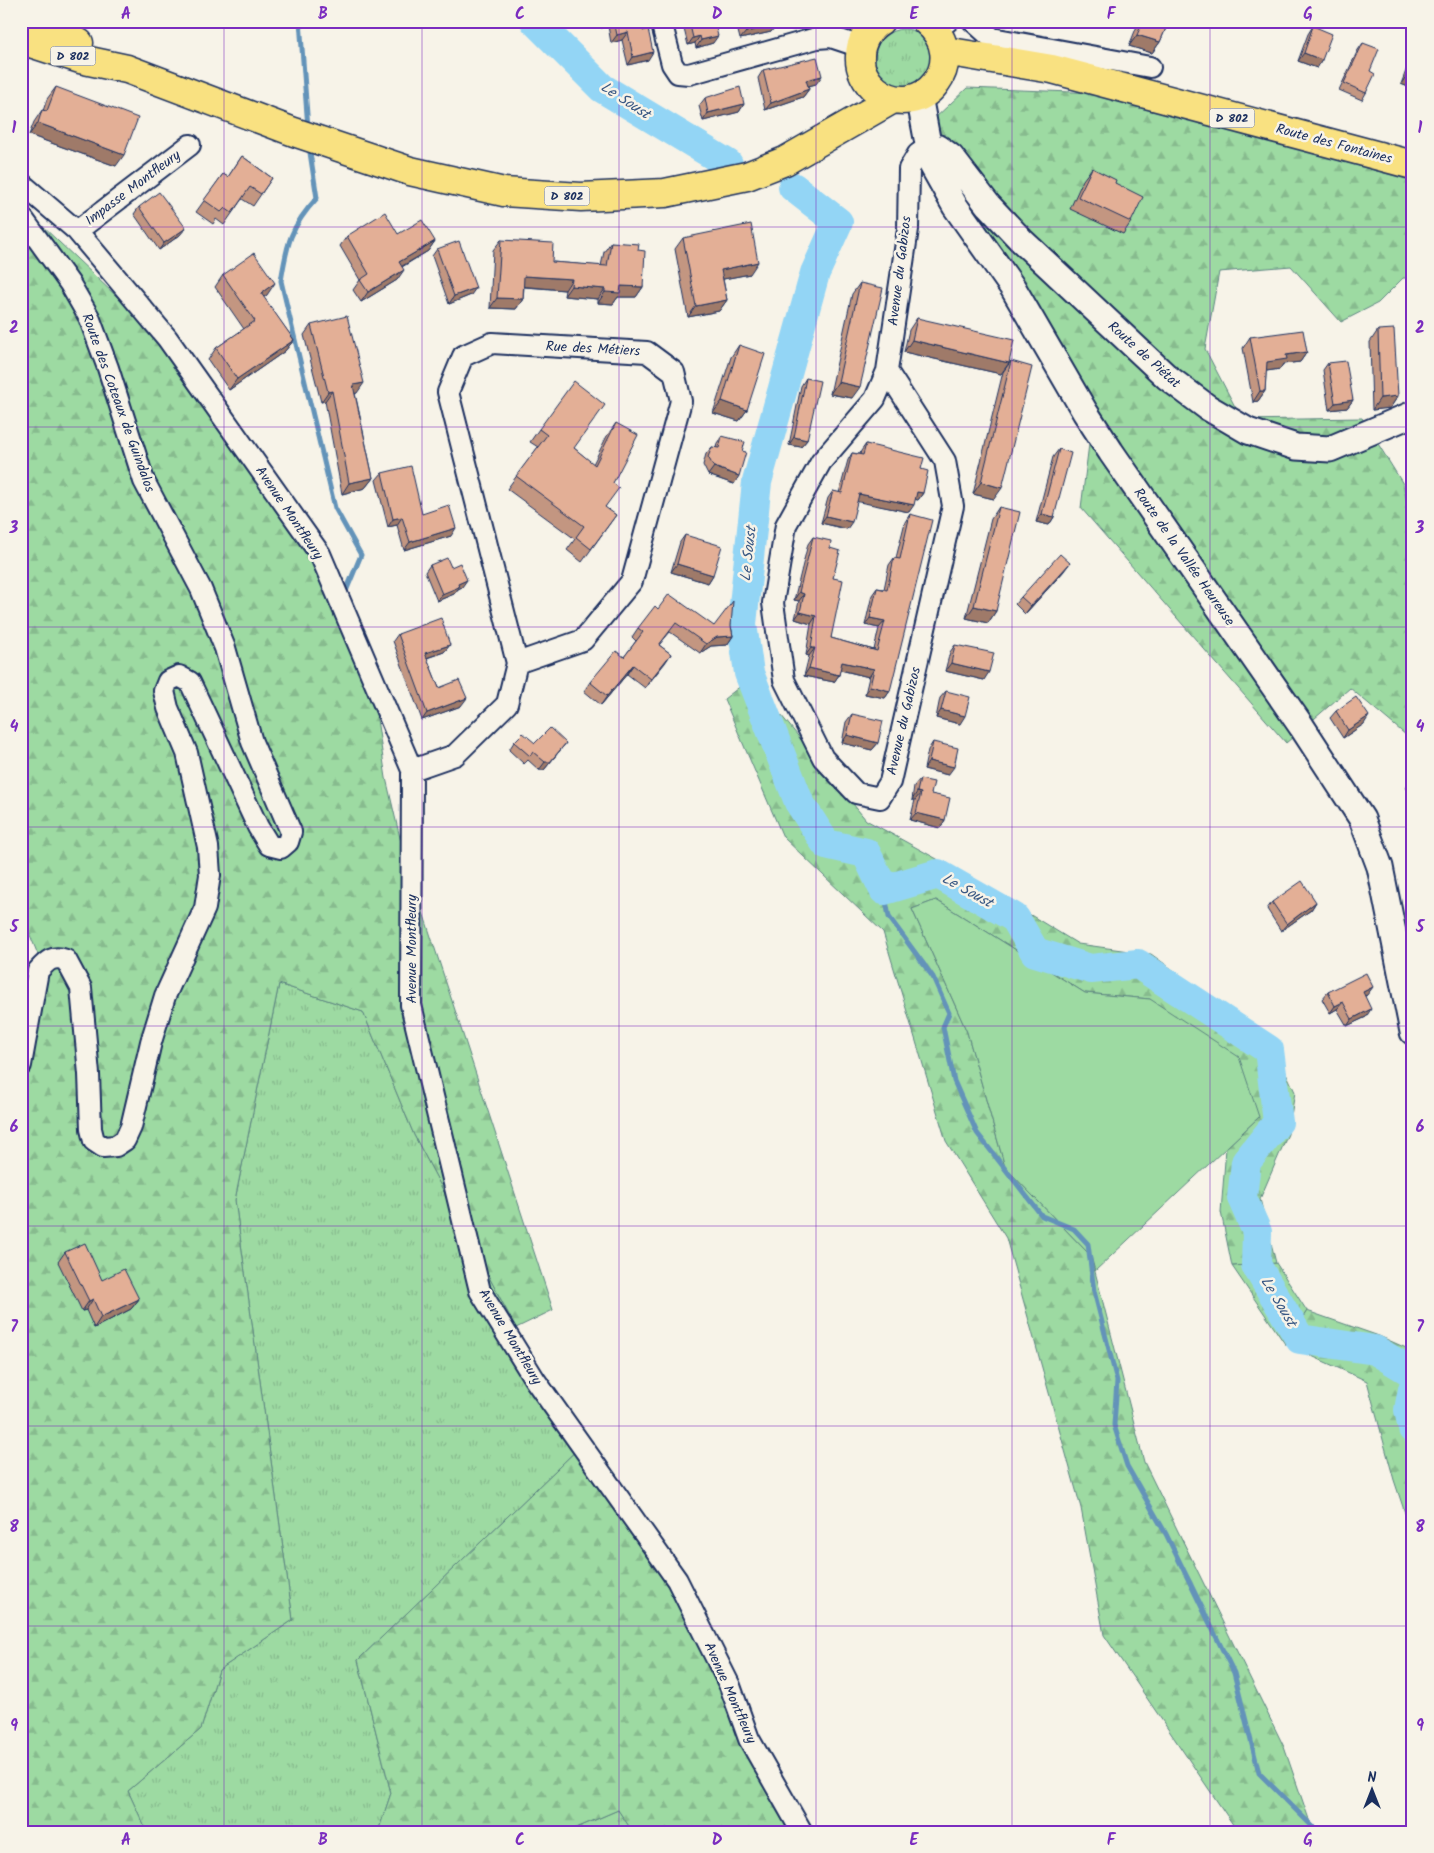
<svg xmlns="http://www.w3.org/2000/svg" width="1434" height="1853" font-family="Kalam,sans-serif">
<style>
.grass{fill:url(#grass-tufts);stroke:#5c8480}
.forest{fill:url(#forest-firs);stroke:#5c8480}
.garden{fill:#9ddaa2;stroke:#5c8480}
.lines{fill:none;stroke-linecap:round;stroke-linejoin:round}
.stream{stroke:#6393b9;stroke-width:5}
.river{stroke:#93d5f5;stroke-width:30}
.minor-casing{stroke:#1b2f5e;stroke-width:24}
.tertiary-casing{stroke:#1b2f5e;stroke-width:29}
.primary-casing{stroke:#1b2f5e;stroke-width:31}
.minor{stroke:#f7f3e8;stroke-width:20}
.tertiary{stroke:#f7f3e8;stroke-width:25}
.primary{stroke:#f9e181;stroke-width:28}
.wall{fill:#c39681;stroke:#1b2f5e}
.shaded-wall{fill:#9f7a69;stroke:#1b2f5e}
.building{fill:#e3af96;stroke:#1b2f5e}
.grid{fill:none;stroke:#7b2cbf;stroke-width:1;stroke-opacity:0.55}
.labels{text-anchor:middle;dominant-baseline:central;stroke-width:5;stroke-linejoin:round;paint-order:stroke}
.shield{fill:#f7f3e8;stroke:#5d6a87;stroke-width:1}
.shield-label{font-size:12px;font-weight:bold;fill:#1b2f5e}
.street-label{font-size:14px;fill:#1b2f5e;stroke:#f7f3e8}
.water-label{font-size:15px;font-style:italic;fill:#395884;stroke:#f7f3e8}
.neatline{fill:none;stroke:#7b2cbf;stroke-width:2}
.grid-label{font-size:16px;text-anchor:middle;font-weight:bold;fill:#7b2cbf}
</style>
<defs>
<pattern id="grass-tufts" width="24" height="20" patternUnits="userSpaceOnUse" patternTransform="scale(1.25)"><rect width="24" height="20" fill="#9ddaa2"/><path d="M3 7l-1-3M5 7V3M7 7l1-3M15 17l-1-3M17 17v-4M19 17l1-3" fill="none" stroke="#87bb8e"/></pattern>
<pattern id="forest-firs" width="22" height="20" patternUnits="userSpaceOnUse" patternTransform="scale(1.25)"><rect width="22" height="20" fill="#9ddaa2"/><path d="M5 1l3.5 6h-7zM16 11l3.5 6h-7z" fill="#87bb8e"/></pattern>
</defs>
<rect width="100%" height="100%" fill="#f7f3e8"/>
<filter id="ink" filterUnits="userSpaceOnUse"><feTurbulence type="fractalNoise" baseFrequency=".02" numOctaves="2"/><feDisplacementMap in="SourceGraphic" scale="10" xChannelSelector="R" yChannelSelector="G"/><feConvolveMatrix kernelMatrix="1 2 1 2 8 2 1 2 1" color-interpolation-filters="sRGB"/></filter>
<g filter="url(#ink)">
<path class="grass" d="M875 58a29 29 0 1 1 58 0a29 29 0 1 1-58 0Z
M279,984L363,1012L414,1135L516,1328L582,1445L358,1660L391,1793L378,1832H147L128,1791L201,1729L219,1670L293,1620L235,1200Z
M1276,1263L1307,1311L1285,1344L1232,1266Z
M618,1810L633,1832H567Z"/>
<path class="forest" d="M967,88L1098,93L1413,181V278H1403L1378,303L1341,322L1291,266L1219,272L1205,349L1242,420L1362,418L1403,484L1413,531V741L1350,688L1286,743L1081,508L1093,412L945,158L933,120Z
M21,206L151,329L319,558L369,667L386,778L403,851L553,1310L516,1328L414,1135L363,1012L279,984L235,1200L293,1620L219,1670L201,1729L128,1791L147,1832H21V1072L41,962L21,913Z
M751,678L866,820L957,870L1078,944L1151,954L1271,1040L1295,1092L1288,1134L1260,1199L1276,1263L1232,1266L1221,1212L1226,1148L1259,1117L1150,999L1085,993L936,900L912,909L967,1032L1005,1167L1091,1256L1144,1462L1284,1747L1313,1831L1316,1832H1238L1104,1635L1081,1508L1006,1238L946,1141L883,932L783,837L724,699Z
M1413,884V991L1401,935Z
M1307,1311L1379,1336L1413,1351V1537L1394,1480L1367,1381L1285,1344Z
M582,1445L676,1591L795,1832H633L618,1810L567,1832H378L391,1793L358,1660Z"/>
<path class="garden" d="M936,900L1085,993L1150,999L1239,1057L1259,1117L1095,1271L1091,1256L1005,1167L967,1032L912,909Z"/>
<g class="lines">
<path class="stream" d="M300,21L308,128
M309,146L317,198C290,227 287,244 281,281L335,508L361,555L344,596
M884,890L889,917L933,977L949,1013L943,1027L954,1081L977,1133L1042,1216L1074,1229L1088,1244L1094,1291L1117,1381L1114,1425L1127,1466L1166,1534L1234,1673L1259,1773L1318,1832"/>
<path class="river" d="M535,21L602,88L728,164
M793,187L838,222L815,273L757,482L742,624L749,673L799,802L826,844L866,853L884,890L938,874L1015,918L1035,952L1091,969L1138,964L1269,1050L1278,1122L1246,1162L1242,1198L1257,1232L1256,1265L1300,1339L1375,1350L1413,1373
M1413,1389L1409,1410L1413,1429"/>
<defs>
<path id="minor" d="M661,21L672,64L678,73L689,74L817,38L831,37L861,47
M973,21L992,38L1150,67
M936,30L948,21
M21,183L77,231L167,338L320,554L412,770L411,1005L480,1291L535,1380L677,1580L730,1686L749,1739L802,1832
M21,216L70,284L89,317L108,368L144,481L201,589L225,648L252,742L291,832L288,842L281,848L269,845L258,827L190,682L179,676L168,681L164,691L168,708L187,753L208,847L210,875L205,908L165,996L151,1042L131,1127L125,1140L116,1146L103,1147L94,1141L91,1129L89,1074L81,988L66,960C52,955 47,961 38,971L21,1065
M77,231L190,145
M887,371L945,461L953,506L890,782L880,798L856,793L823,758L784,680L773,603L786,525L821,462L875,399L887,371L908,229L909,169L918,154L928,147
M412,770L455,755L507,704L517,663L448,392L463,356L492,343L647,352L674,372L681,401L632,581L583,640L517,663"/>
<path id="tertiary" d="M919,96L932,165L955,206L1013,288L1085,412L1111,452L1302,727L1362,819L1380,867L1413,1032
M928,147L939,148L951,157L988,205L1021,240L1167,377L1207,407L1248,431L1296,447L1330,449L1413,414"/>
<path id="primary" d="M32,21L79,43
M880,21C868,28 860,43 860,56C859,69 866,82 876,90C921,125 973,60 926,21
M21,40L80,59L127,69L294,132L410,171L504,192L581,197L665,193L747,176L785,161L893,99
M945,51L1052,69L1413,165"/>
</defs>
<use href="#minor" class="minor-casing"/>
<use href="#tertiary" class="tertiary-casing"/>
<use href="#primary" class="primary-casing"/>
<use href="#minor" class="minor"/>
<use href="#tertiary" class="tertiary"/>
<use href="#primary" class="primary"/>
</g>
<path class="wall" d="M600,21H640L648,60L628,65L622,40L611,43L608,26L601,28Z
M685,21H714L713,43L696,48L695,43L688,45L683,25Z
M740,21H776L771,32L740,39L737,27Z
M1139,21H1169L1160,42L1152,53L1129,46Z
M1313,26L1322,60L1317,68L1298,61L1308,34Z
M1363,43L1370,71L1366,93L1362,100L1339,90L1358,50Z
M1413,52V89L1401,84Z
M763,70L816,84L808,86L809,89L803,97L765,110L758,78Z
M56,87L116,166L29,135L34,122L42,110L43,111L47,99Z
M705,98L744,104L739,112L703,121L699,106Z
M242,156L272,178L253,206L242,199L224,225L216,219L213,224L196,212L223,174L228,177Z
M1092,168L1115,183L1131,222L1123,234L1070,209L1083,180Z
M139,207L180,235L159,250L134,214Z
M398,234L435,241L428,251L402,267L397,280L361,302L353,290L360,280L340,246L347,236Z
M683,238L750,274L723,279L727,300L719,311L688,317L675,249Z
M501,240L552,262L601,266L604,252L611,242L638,250L643,287L636,297H618L613,304L598,303V299L564,296L565,290L524,287L523,299L516,309L490,308L493,250Z
M437,249L471,295L449,304L432,256Z
M223,275L267,295L263,297L294,340L285,351L229,390L208,360L216,348L244,329L215,287Z
M860,283L852,398L830,394L852,294Z
M917,318L1001,374L904,352L909,330Z
M311,325L357,393H355L373,478L365,488L342,494L325,401L321,402L304,335Z
M1378,330L1398,396L1390,408L1372,410L1370,342Z
M1250,337L1307,352L1300,362L1283,364L1280,369L1266,371L1265,391L1258,401L1253,402L1243,348Z
M739,345L747,410L739,421L713,413L731,357Z
M1011,361L994,499L973,494L1003,372Z
M1328,363L1353,400L1347,408L1329,410L1323,370Z
M806,378L807,440L801,447L789,445L801,386Z
M616,423L613,483L605,508L616,515L582,562L567,550L575,539L507,489L538,447L530,442L539,429L574,448L593,464L607,436Z
M722,436L734,484L708,475L703,465L706,454L712,447L716,448L717,443Z
M866,444L921,469L923,493L918,500L915,499L909,512L857,501L847,529L821,523L828,498L833,491L839,493L848,460L852,453L860,454L861,451Z
M1059,449L1054,517L1049,525L1036,522L1053,457Z
M382,473L422,514L451,536L404,550L397,525L388,527L376,480Z
M999,507L996,611L988,623L966,618L991,519Z
M910,514L890,691L885,698L865,694L869,677L840,670L839,675L834,682L804,676L809,656L806,655L811,624L795,619L799,601L794,600L808,544L813,537L830,548L833,578L831,638L874,650L879,628L865,625L872,595L877,588L884,589L889,565L894,558H896L905,522Z
M685,535L713,575L708,583L671,572L680,542Z
M430,565L451,567L462,587L458,589L454,594L437,601L425,572Z
M1064,571L1025,614L1015,604L1021,597Z
M658,609L714,626H731L733,636L727,645L711,646L700,653L670,632L659,645L671,654L645,688L627,674L601,705L584,691L590,682L624,657L636,641L632,637L638,628Z
M398,634L450,645L444,652L427,658L439,688L461,706L422,720L393,641Z
M955,645L984,680L945,671L950,652Z
M946,691L960,724L936,718L940,698Z
M1336,711L1364,724L1343,738L1330,718Z
M852,714L878,743L872,750L842,743L846,722Z
M514,742L535,743H566L544,770H539L528,760L524,764L509,750Z
M933,742L948,775L924,769L928,750Z
M1413,777V795L1405,788Z
M920,779L931,794L945,820L940,828L910,820L915,800H912L914,786Z
M1272,902H1316L1311,910L1281,931L1267,909Z
M1328,992L1367,995L1365,996L1366,1017L1347,1026L1337,1009L1330,1013L1322,999Z
M65,1252L102,1280L139,1299L131,1309L94,1328L86,1310L82,1311L58,1262Z"/>
<path class="shaded-wall" d="M606,21H611L608,26L601,28Z
M777,24L771,32L740,39L746,32Z
M628,32L622,40L611,43L617,35Z
M1137,35L1160,42L1152,53L1129,46Z
M700,36L695,43L688,45L693,38Z
M718,36L713,43L696,48L701,40Z
M653,52L648,60L628,65L633,57Z
M1304,53L1322,60L1317,68L1298,61Z
M1409,72L1413,74V89L1401,84Z
M822,76L816,84L801,88L806,80Z
M809,89L803,97L765,110L771,103Z
M744,104L739,112L703,121L708,113Z
M38,123L124,155L116,166L29,135Z
M186,228L180,235L159,250L164,243Z
M435,241L428,251L392,272L399,262Z
M758,262L750,274L713,281L721,270Z
M404,270L397,280L361,302L368,292Z
M524,276L572,279L565,290L517,286Z
M275,283L267,295L253,305L261,293Z
M571,286L605,289L598,299L564,296Z
M621,286L643,287L636,297H618L613,304L598,303L605,292Z
M476,288L471,295L449,304L454,296Z
M497,298L523,299L516,309L490,308Z
M727,300L719,311L688,317L696,306Z
M294,340L285,351L229,390L237,379Z
M912,340L1009,363L1001,374L904,352Z
M1307,352L1300,362L1283,364L1280,369L1260,372L1267,362L1286,355Z
M838,382L860,387L852,398L830,394Z
M364,383L357,393L346,396L353,385Z
M332,391L325,401L321,402L328,392Z
M1260,391H1265L1258,401L1253,402Z
M1398,396L1390,408L1372,410L1380,398Z
M1353,400L1347,408L1329,410L1335,403Z
M722,401L747,410L739,421L713,413Z
M794,437L807,440L801,447L789,445Z
M714,467L739,476L734,484L708,475Z
M373,478L365,488L342,494L349,483Z
M981,482L1002,488L994,499L973,494Z
M917,492L923,493L918,500L912,499Z
M859,494L914,505L909,512L854,501Z
M1042,514L1054,517L1049,525L1036,522Z
M826,516L852,522L847,529L821,523Z
M402,517L397,525L388,527L393,519Z
M456,528L451,536L404,550L410,542Z
M1070,563L1064,571L1025,614L1031,606Z
M677,564L713,575L708,583L671,572Z
M467,580L462,587L458,589L454,594L437,601L442,594L458,584Z
M799,592L804,594L799,601L794,600Z
M974,606L996,611L988,623L966,618Z
M800,612L816,616L811,624L795,619Z
M870,618L885,621L879,628L865,625Z
M733,636L727,645L711,646L700,653L706,644L717,637Z
M450,645L444,652L420,660L425,653Z
M811,648H815L809,656L806,655Z
M671,654L665,663L645,688L651,679Z
M842,662L874,669L869,677L837,669Z
M951,663L989,672L984,680L945,671Z
M633,665L627,674L601,705L607,696Z
M809,668L839,675L834,682L804,676Z
M870,686L890,691L885,698L865,694Z
M467,698L461,706L422,720L427,713Z
M941,710L965,716L960,724L936,718Z
M1369,716L1364,724L1343,738L1348,730Z
M847,735L878,743L872,750L842,743Z
M566,743L544,770H539L545,762Z
M929,761L954,767L948,775L924,769Z
M917,792L921,793L915,800H912Z
M916,813L945,820L940,828L910,820Z
M1316,902L1311,910L1281,931L1287,924Z
M1373,987L1367,995L1357,999L1363,992Z
M1343,1002L1337,1009L1330,1013L1335,1006Z
M1371,1009L1366,1017L1347,1026L1352,1019Z
M93,1299L86,1310L82,1311L89,1301Z
M139,1299L131,1309L94,1328L101,1317Z"/>
<path class="building" d="M614,21H640L643,31L648,29L653,52L633,57L628,32L617,35Z
M689,21H714L718,36L701,40L700,36L693,38Z
M743,21H776L777,24L746,32Z
M1143,21H1169L1160,42L1137,35Z
M1313,26L1332,34L1322,60L1304,53Z
M1363,43L1379,49L1370,71L1375,74L1366,93L1344,83Z
M817,57L822,76L806,80L809,89L771,103L763,70Z
M1413,62V74L1409,72Z
M56,87L138,118L124,155L38,123L42,110L47,111Z
M740,87L744,104L708,113L705,98Z
M242,156L272,178L261,194L250,187L232,213L225,208L221,212L204,200L223,174L228,177Z
M1092,168L1116,180L1115,183L1143,197L1131,222L1078,197Z
M159,192L186,228L164,243L139,207Z
M385,212L398,234L422,220L435,241L399,262L404,270L368,292L360,280L369,274L347,236Z
M751,224L758,262L721,270L727,300L696,306L683,238Z
M501,240L553,243L552,262L607,266L611,242L639,244L638,250L645,251L643,287L621,286L620,293L605,292V289L571,286L572,279L524,276L523,299L497,298Z
M459,241L476,288L454,296L437,249Z
M254,253L275,283L261,293L294,340L237,379L216,348L255,321L223,275Z
M860,283L883,288L860,387L838,382Z
M347,316L364,383L353,385L373,478L349,483L332,391L328,392L311,325Z
M917,318L1014,340L1009,363L912,340Z
M1394,329L1398,396L1380,398L1378,330Z
M1303,330L1307,352L1286,355L1287,359L1267,362L1265,391H1260L1250,337Z
M739,345L765,354L747,410L722,401Z
M1011,361L1032,367L1002,488L981,482Z
M1346,361L1353,400L1335,403L1328,363Z
M806,378L820,381L807,440L794,437Z
M574,381L605,405L574,448L595,465L616,423L638,435L613,483L619,488L605,507L616,515L591,549L576,537L584,526L516,476L547,435L539,429Z
M722,436L745,442L742,451L746,452L739,476L714,467L708,457L712,447L719,448Z
M866,444L924,458L921,469L928,471L923,493L917,492L914,505L859,494L852,522L826,516L833,491L842,493L852,453L863,455Z
M1059,449L1071,453L1054,517L1042,514Z
M411,466L422,514L449,505L456,528L410,542L402,517L393,519L382,473Z
M999,507L1020,512L996,611L974,606Z
M910,514L932,520L890,691L870,686L874,669L842,662L839,675L809,668L815,648H811L816,616L800,612L804,594L799,592L813,537L831,541L830,548L840,551L833,578L843,580L831,638L877,651L885,621L870,618L877,588L887,590L894,558L900,559Z
M685,535L722,546L713,575L677,564Z
M1060,554L1070,563L1031,606L1021,597Z
M447,558L451,567L460,563L467,580L458,584L459,587L442,594L430,565Z
M669,594L714,626L733,601L731,626L733,636L717,637L706,644L676,623L659,645L671,654L651,679L633,665L607,696L590,682L616,651L624,657L643,632L638,628L655,606L658,609Z
M441,618L450,645L425,653L439,688L459,680L467,698L427,713L398,634Z
M955,645L994,653L989,672L951,663Z
M946,691L970,697L965,716L941,710Z
M1356,697L1369,716L1348,730L1336,711Z
M852,714L883,721L878,743L847,735Z
M550,728L566,743L550,762H545L533,752L530,756L514,742L523,733L535,743Z
M933,742L958,748L954,767L929,761Z
M920,779L934,782L931,794L950,798L945,820L916,813L921,793L917,792Z
M1302,881L1316,902L1287,924L1272,902Z
M1366,973L1373,987L1363,992L1371,1009L1352,1019L1343,1002L1335,1006L1328,992Z
M85,1243L102,1280L124,1269L139,1299L101,1317L93,1299L89,1301L65,1252Z"/>
</g>
<path class="grid" d="M224,21V1832M422,21V1832M619,21V1832M816,21V1832M1012,21V1832M1210,21V1832M21,227H1413M21,427H1413M21,627H1413M21,827H1413M21,1026H1413M21,1226H1413M21,1426H1413M21,1626H1413"/>
<g class="labels">
<g class="shield">
<rect x="50.5" y="46.5" width="45" height="19" rx="4"/>
<rect x="1209.5" y="108.5" width="45" height="19" rx="4"/>
<rect x="544.5" y="186.5" width="45" height="19" rx="4"/>
</g>
<g class="shield-label">
<text x="73" y="56">D 802</text>
<text x="1232" y="118">D 802</text>
<text x="567" y="196">D 802</text>
</g>
<g class="street-label">
<text transform="translate(1334 144) rotate(15)">Route des Fontaines</text>
<text transform="translate(133 188) rotate(-37)">Impasse Montfleury</text>
<text transform="translate(900 271) rotate(-83)">Avenue du Gabizos</text>
<text transform="translate(593 349) rotate(3)">Rue des Métiers</text>
<text transform="translate(1144 355) rotate(42)">Route de Piétat</text>
<text transform="translate(118 403) rotate(70)">Route des Coteaux de Guindalos</text>
<text transform="translate(289 513) rotate(56)">Avenue Montfleury</text>
<text transform="translate(1184 557) rotate(55)">Route de la Vallée Heureuse</text>
<text transform="translate(904 721) rotate(-77)">Avenue du Gabizos</text>
<text transform="translate(412 949) rotate(-90)">Avenue Montfleury</text>
<text transform="translate(510 1337) rotate(59)">Avenue Montfleury</text>
<text transform="translate(730 1693) rotate(66)">Avenue Montfleury</text>
</g>
<g class="water-label">
<text transform="translate(625 101) rotate(33)">Le Soust</text>
<text transform="translate(749 554) rotate(-84)">Le Soust</text>
<text transform="translate(967 891) rotate(29)">Le Soust</text>
<text transform="translate(1278 1302) rotate(59)">Le Soust</text>
</g>
</g>
<rect width="1434" height="1853" fill="none" stroke="#f7f3e8" stroke-width="55"/>
<g transform="translate(1372 1790)" stroke="#f7f3e8" stroke-width="4" paint-order="stroke">
<path d="M0-4L9 19L0 12L-9 19Z" fill="#1b2f5e"/>
<text y="-8" font-size="14" font-weight="bold" text-anchor="middle" fill="#1b2f5e">N</text>
</g>
<rect x="28" y="28" width="1378" height="1798" class="neatline"/>
<g class="grid-label">
<text x="126" y="19">A</text>
<text x="323" y="19">B</text>
<text x="520" y="19">C</text>
<text x="717" y="19">D</text>
<text x="914" y="19">E</text>
<text x="1111" y="19">F</text>
<text x="1308" y="19">G</text>
<text x="14" y="133">1</text>
<text x="1420" y="133">1</text>
<text x="14" y="333">2</text>
<text x="1420" y="333">2</text>
<text x="14" y="533">3</text>
<text x="1420" y="533">3</text>
<text x="14" y="732">4</text>
<text x="1420" y="732">4</text>
<text x="14" y="932">5</text>
<text x="1420" y="932">5</text>
<text x="14" y="1132">6</text>
<text x="1420" y="1132">6</text>
<text x="14" y="1332">7</text>
<text x="1420" y="1332">7</text>
<text x="14" y="1532">8</text>
<text x="1420" y="1532">8</text>
<text x="14" y="1731">9</text>
<text x="1420" y="1731">9</text>
<text x="126" y="1845">A</text>
<text x="323" y="1845">B</text>
<text x="520" y="1845">C</text>
<text x="717" y="1845">D</text>
<text x="914" y="1845">E</text>
<text x="1111" y="1845">F</text>
<text x="1308" y="1845">G</text>
</g>
</svg>
